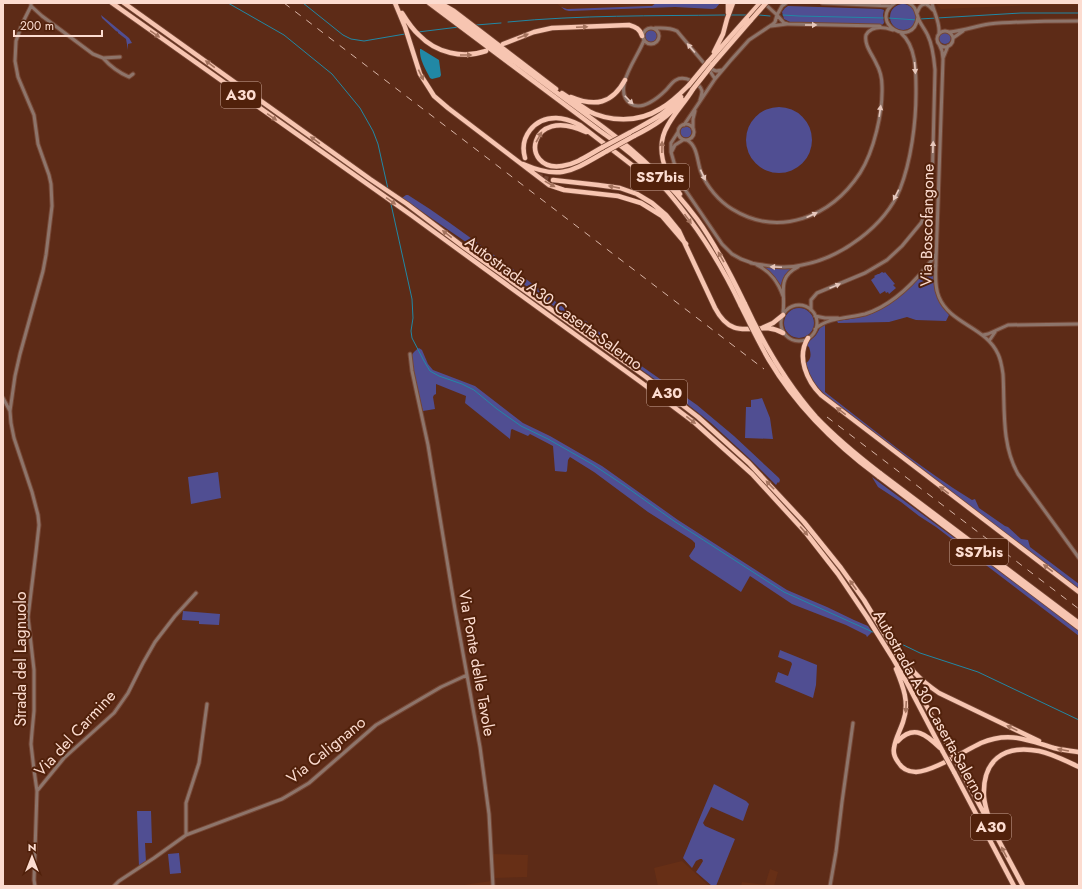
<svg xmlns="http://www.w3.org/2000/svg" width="1082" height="889" font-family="Jost,sans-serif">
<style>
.built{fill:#672f16}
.green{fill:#504e92}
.water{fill:#2188a5}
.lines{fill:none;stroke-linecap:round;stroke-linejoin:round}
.stream{stroke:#2188a5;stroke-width:1}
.highway-tunnel{stroke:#754633;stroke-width:4.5;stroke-dasharray:4.5 2;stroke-linecap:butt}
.minor-casing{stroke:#764735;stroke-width:5}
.highway-casing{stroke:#764735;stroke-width:6}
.minor{stroke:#8e756b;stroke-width:3}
.highway{stroke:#f7c5b1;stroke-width:4.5}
.rail{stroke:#d7b3a5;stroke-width:1;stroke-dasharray:7 7;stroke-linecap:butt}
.highway-bridge-casing{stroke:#764735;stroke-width:6;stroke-linecap:butt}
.highway-bridge{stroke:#f7c5b1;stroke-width:4.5}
.oneway{fill:#e6c7bc}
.oneway2{fill:#a4735e}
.labels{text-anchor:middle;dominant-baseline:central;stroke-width:4;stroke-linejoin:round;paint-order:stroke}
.shield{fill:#51210b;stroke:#c9a495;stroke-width:1}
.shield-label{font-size:15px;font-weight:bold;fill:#fcdcd0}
.street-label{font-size:16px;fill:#fcdcd0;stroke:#51210b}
</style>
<rect width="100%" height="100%" fill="#5d2b17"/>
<path class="built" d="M556,3H720L716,8L713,9L675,7L569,11L565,10Z
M936,3H1079V5H1035L941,9L936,4Z
M493,854L528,855L527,877L495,878L494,861Z
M682,861L691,869L709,886H658L654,868Z
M770,869L778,872L774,886H741L742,882L765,885Z
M491,881L492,886H457Z"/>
<path class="green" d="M656,3H720L716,8L713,9L675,7L569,11L565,10L561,7L567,9L648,6H652Z
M890 17a13 13 0 1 1 26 0a13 13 0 1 1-26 0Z
M788,6L881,9L884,10L883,15L884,23L882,25L790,22L784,19L782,12L785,8Z
M101,15L129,38L132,43L128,44V50L126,39L118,33V32L116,31L102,18Z
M645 36a6 6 0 1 1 12 0a6 6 0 1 1-12 0Z
M939 38a6 6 0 1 1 12 0a6 6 0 1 1-12 0Z
M746 140a33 33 0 1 1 66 0a33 33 0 1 1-66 0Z
M680.5 132a5.5 5.5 0 1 1 11 0a5.5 5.5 0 1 1-11 0Z
M406,195H408C437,213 464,233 491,253C521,275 550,297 579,320L586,321L590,325L606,337L607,340L640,365L697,405L734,436L779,478L780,480L779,483L778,482L776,485L750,459L711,423L667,388L604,343C600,337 595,333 588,331L463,240L402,198Z
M762,266L770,268H794C786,272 782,278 781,286C775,276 771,273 762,266Z
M931,269L934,272C934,289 937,302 949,315L946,321L916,320L907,317L889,322L838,323L837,321C849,319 860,318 871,314C894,305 910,287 927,270Z
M882,272L884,273L885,272L895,284L893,285L896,288L889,294L888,292L886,293L885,291L880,294L871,280L875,277L874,276L878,274H879Z
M784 323a15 15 0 1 1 30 0a15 15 0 1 1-30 0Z
M825,324V392C873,429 920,468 972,500L975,499L979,508L1005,526L1008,527L1021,539L1028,540L1030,547L1079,584V589L830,400C818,389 810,379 806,363C812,359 811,353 809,347L806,345C809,340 813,339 816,335C820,329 819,327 825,324Z
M419,348L422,350L428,364L433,370L475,386L523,423L550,436L602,466L678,520L787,590L827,607L854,620L868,626L872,632L867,637L866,635L846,625L792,604L750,576L741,592L691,559L689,556L695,547V543L692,540L648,512L594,472L570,457L568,460L567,471L566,472L555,471L553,446L530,434L528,436L512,429L511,430L510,439L465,403L466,396L436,384V394L434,395L433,397L435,409L423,411C420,399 411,365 412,355C413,352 416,350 419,348Z
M762,398L770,418L773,439L745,438L746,407H751V400L758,399Z
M218,472L221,498L191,504L188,477Z
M872,477L1045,605L1079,631V636L936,527L919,516L901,502L878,487Z
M183,611L220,614L219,625L199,624V621L182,620Z
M780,650L817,665L816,685L813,698L775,682L778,672L788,676L792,664L791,662L778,657Z
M714,784L746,801L749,804L743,821L711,807L703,823L705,826L735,839L716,886H712L696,872L700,866L703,861L702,859H700L696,861L692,868L683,858Z
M137,811H151L152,843H145L146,862L139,867Z
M179,853L181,873L170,874L168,854Z"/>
<path class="water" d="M420,49H421L439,60L441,75L440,77L432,79L430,78C426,70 419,59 420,49Z"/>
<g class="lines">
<path class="stream" d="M228,3L284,35L332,74L360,108L373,131L378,144L388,189
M303,3L343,35L351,39L364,41L405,34
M731,15H747
M759,15L770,16
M783,15L799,16L885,18
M888,18L917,20
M920,19L1021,13H1079
M508,22C580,15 653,16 725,15
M476,25L501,23
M418,32L459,27
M391,204L412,299L413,318L411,331L412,338L424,361L430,371L439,376L462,384L474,390L497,409L521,426L548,439L592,464L625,486L674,521L784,592L875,633
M889,638L920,653L978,672L1079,720"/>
<path class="highway-tunnel" d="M538,175L545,178L553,180"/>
<defs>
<path id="minor" d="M31,3V6L42,16L93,54L103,58
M786,3L782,6L777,15L784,23L788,24L880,26
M822,3L891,6
M895,3C867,21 913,51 918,17
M924,3L929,6L933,10
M932,3C934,13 940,22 939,33
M872,5L880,3
M31,6L22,24L16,41L15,61L18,77L34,115L38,144L49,175L51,184L52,206L46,255L43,271L20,354L15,376L10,411L11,423L14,438L32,492L38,515L39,525L36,552L28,617L34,670V711L32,732L31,744L34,770L37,791L34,880L35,886
M917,13C919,8 920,5 925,4
M771,26L787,24
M643 36a8 8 0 1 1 16 0a8 8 0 1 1-16 0Z
M655,28C663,28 669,27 677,31L708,68L715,79
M937 39a8 8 0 1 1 16 0a8 8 0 1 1-16 0Z
M949,32C963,31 976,26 989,24C1019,21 1049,21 1079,21
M953,38L963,31
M644,40C639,56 610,90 631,104C642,111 658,98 666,90C669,87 672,82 676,80C684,75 700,83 702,91C702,94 701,97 700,100
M939,44L942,51L943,59L936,261C936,273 934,286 939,297C950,324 986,327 998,354C1001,360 1002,367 1003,374C1005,408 1001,444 1018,474L1079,558
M120,57L103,58C110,66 120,73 129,77L133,74
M943,58L948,46
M709,68L716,71L722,70
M678 132a8 8 0 1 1 16 0a8 8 0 1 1-16 0Z
M684,125L715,79L731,60L749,40L773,24L775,22L777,15L764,3
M693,129V119L695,111
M678,132L671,143V152L677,173L684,188L722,244L732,254L741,259L752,263
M687,140C698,146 697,162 701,172C707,187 719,201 732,209C779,238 831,217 860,173C874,151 883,112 882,86C882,78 880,70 876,63C872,54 864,45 866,35C872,25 884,27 893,30
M672,151L675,145L683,140
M751,263C768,266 785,269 802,265C841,258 885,226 900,189C911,161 916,123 916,93C916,74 917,47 901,33
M757,265C771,272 778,282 783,296
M925,270L936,265
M781 323a18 18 0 1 1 36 0a18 18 0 1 1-36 0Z
M811,310V300L817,293L865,273L887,260L902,246L921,223L927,212L930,199L932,188L935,70C934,59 933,46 928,36C926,31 922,26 920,22C916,14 917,7 909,3
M783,312C786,293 776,278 798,267
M815,316L825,318H838
M815,329C828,317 849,318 865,314C890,306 910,287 926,267C929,263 933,260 935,255
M983,335L988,334L1008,325L1079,324
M989,341L995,332
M410,354L412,371L428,445L455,609L480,747L489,814L493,886
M3,398L10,411
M37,791L64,758L114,713L128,693L143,663L155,642L175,616L196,593
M186,834V803L199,763L207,704
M114,886L119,881L154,858L186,835L282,799L309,783L376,725L441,687L467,675
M830,886L836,852L842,802L853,723"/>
<path id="highway" d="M112,3L411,215L463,253L642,383L695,423L752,474L806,533L838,574L867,617L892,657L907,683L943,752
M124,3L370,179L407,204L465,248L646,377L698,417L749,463L804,522L841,568L864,600L913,681L946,742
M395,3L405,27L420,74L429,88L434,96L448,108L528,169L549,185L564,190L618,196L641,203L662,216L686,244
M429,3L600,131C613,140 627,150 639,161C681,202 716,253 741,306
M436,3L603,127C638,153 670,183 697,219C716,245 731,275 745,304
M440,3L454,11L556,89
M402,13C407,21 412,29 419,35C436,53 463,59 486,51
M728,13V3
M503,44L534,32L552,28L629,25C636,27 640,29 642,36
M714,52L723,34L727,19L733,3
M708,62L760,3
M712,65L751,20
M562,93L589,111
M571,97C595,107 612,104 625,80
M586,110C609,122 638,123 660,109C671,103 680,94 689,85
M586,132C528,104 519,172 562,166C577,164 590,154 603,147
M629,133C650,121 665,115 681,97
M634,136C654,126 668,117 682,100
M525,158C519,137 534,118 556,118C565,118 572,121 580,125L654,182
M523,164C562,181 573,170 607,151
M553,180L598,185L620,188L637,194L652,203L666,215L679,231L715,308C735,346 758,318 783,333
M680,194C665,174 654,148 668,125C675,112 686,101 693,89
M762,328L773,323L783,315
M808,338C796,357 807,381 821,395L1079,592
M880,473L1079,623
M878,476L1079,628
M896,646C910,669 917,678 939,693L1039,741
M896,669C903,686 910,703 903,722C900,731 895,739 894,748C893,753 895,758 898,762C902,769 909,772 916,772C934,771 964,751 981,743C1009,731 1027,740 1054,748C1062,750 1071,751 1079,752
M898,741C914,724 927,735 940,748
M960,769L987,819
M954,772L1014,886
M991,826L1023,886
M992,828C989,818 985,808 984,797C982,761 1003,744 1039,751C1053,754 1066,761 1079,767"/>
</defs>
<use href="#minor" class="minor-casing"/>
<use href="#highway" class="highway-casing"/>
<use href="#minor" class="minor"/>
<use href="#highway" class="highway"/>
<path class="rail" d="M284,3L764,369
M827,417L1079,609"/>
<defs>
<path id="highway-bridge" d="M751,20L766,3
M689,85L708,62
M693,89L712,65
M603,147L629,133
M607,151L634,136
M745,304C764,345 786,383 816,417C836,438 858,456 880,473
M741,306C750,324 759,343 769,360C797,407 835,444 878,476
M946,742L960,769
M943,752L954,772"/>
</defs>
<use href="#highway-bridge" class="highway-bridge-casing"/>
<use href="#highway-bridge" class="highway-bridge"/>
</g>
<defs><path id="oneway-solid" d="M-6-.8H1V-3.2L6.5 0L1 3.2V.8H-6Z"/></defs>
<g class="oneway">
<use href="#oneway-solid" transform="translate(811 25)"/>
<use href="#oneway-solid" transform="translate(691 48) rotate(-131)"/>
<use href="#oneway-solid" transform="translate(915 68) rotate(86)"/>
<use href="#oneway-solid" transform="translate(629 100) rotate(45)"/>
<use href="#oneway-solid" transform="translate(880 111) rotate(-82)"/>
<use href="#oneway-solid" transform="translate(933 147) rotate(-88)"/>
<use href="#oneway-solid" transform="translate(703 175) rotate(65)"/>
<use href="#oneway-solid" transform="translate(896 195) rotate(117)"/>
<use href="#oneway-solid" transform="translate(812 215) rotate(-25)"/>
<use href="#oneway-solid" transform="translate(776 267) rotate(-177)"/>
<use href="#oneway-solid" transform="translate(835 286) rotate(-22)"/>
</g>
<g class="oneway2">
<use href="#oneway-solid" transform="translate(582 27) rotate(-2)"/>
<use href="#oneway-solid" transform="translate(155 34) rotate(35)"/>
<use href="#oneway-solid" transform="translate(523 36) rotate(-21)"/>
<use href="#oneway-solid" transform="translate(466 55)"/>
<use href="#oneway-solid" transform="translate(210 64) rotate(-144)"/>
<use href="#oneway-solid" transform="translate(421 75) rotate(64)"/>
<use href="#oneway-solid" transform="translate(272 117) rotate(35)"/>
<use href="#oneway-solid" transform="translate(539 137) rotate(-61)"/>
<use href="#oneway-solid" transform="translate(315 140) rotate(-144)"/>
<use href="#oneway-solid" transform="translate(662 147) rotate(-89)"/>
<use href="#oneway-solid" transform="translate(550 184) rotate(29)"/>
<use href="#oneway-solid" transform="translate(614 187) rotate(-169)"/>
<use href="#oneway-solid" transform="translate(391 201) rotate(35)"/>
<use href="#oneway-solid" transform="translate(688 219) rotate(54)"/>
<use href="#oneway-solid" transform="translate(447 234) rotate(-143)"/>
<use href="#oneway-solid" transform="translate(721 257) rotate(-120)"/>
<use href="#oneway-solid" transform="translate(841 411) rotate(-143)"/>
<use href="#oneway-solid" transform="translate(691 420) rotate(38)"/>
<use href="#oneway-solid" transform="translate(770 485) rotate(-134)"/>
<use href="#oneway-solid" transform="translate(944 490) rotate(-143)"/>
<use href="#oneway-solid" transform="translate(804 531) rotate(49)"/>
<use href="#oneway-solid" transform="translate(1048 568) rotate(-143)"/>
<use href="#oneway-solid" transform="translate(853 585) rotate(-125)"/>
<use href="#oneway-solid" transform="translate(906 707) rotate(93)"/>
<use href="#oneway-solid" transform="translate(1012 728) rotate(-154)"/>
<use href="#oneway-solid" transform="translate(1063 750) rotate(-170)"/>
<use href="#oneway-solid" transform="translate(1004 852) rotate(-118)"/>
</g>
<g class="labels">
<g class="shield">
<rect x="221" y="82" width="40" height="26" rx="3"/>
<rect x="631" y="164" width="58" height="26" rx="3"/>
<rect x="647" y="380" width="40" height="26" rx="3"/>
<rect x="950" y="539" width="58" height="26" rx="3"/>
<rect x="971" y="814" width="40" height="26" rx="3"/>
</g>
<g class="shield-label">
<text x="241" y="95">A30</text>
<text x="660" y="177">SS7bis</text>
<text x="667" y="393">A30</text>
<text x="979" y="552">SS7bis</text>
<text x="991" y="827">A30</text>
</g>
<g class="street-label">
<text transform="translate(927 225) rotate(-89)">Via Boscofangone</text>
<text transform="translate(554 303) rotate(36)">Autostrada A30 Caserta-Salerno</text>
<text transform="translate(20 659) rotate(-90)">Strada del Lagnuolo</text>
<text transform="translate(477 663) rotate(80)">Via Ponte delle Tavole</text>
<text transform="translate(930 705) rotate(61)">Autostrada A30 Caserta-Salerno</text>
<text transform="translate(75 733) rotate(-47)">Via del Carmine</text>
<text transform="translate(326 750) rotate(-39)">Via Calignano</text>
</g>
</g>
<rect width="1082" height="889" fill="none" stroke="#fcdcd0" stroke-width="8"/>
<g transform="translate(32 857)" stroke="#51210b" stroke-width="3" paint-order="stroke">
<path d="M0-3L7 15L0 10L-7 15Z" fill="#fcdcd0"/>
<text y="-6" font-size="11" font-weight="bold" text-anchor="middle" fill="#fcdcd0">N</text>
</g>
<path d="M14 30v6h88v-6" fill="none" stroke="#fcdcd0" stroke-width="2"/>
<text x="20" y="30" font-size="12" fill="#fcdcd0" stroke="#51210b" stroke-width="3" paint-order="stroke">200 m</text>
</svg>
